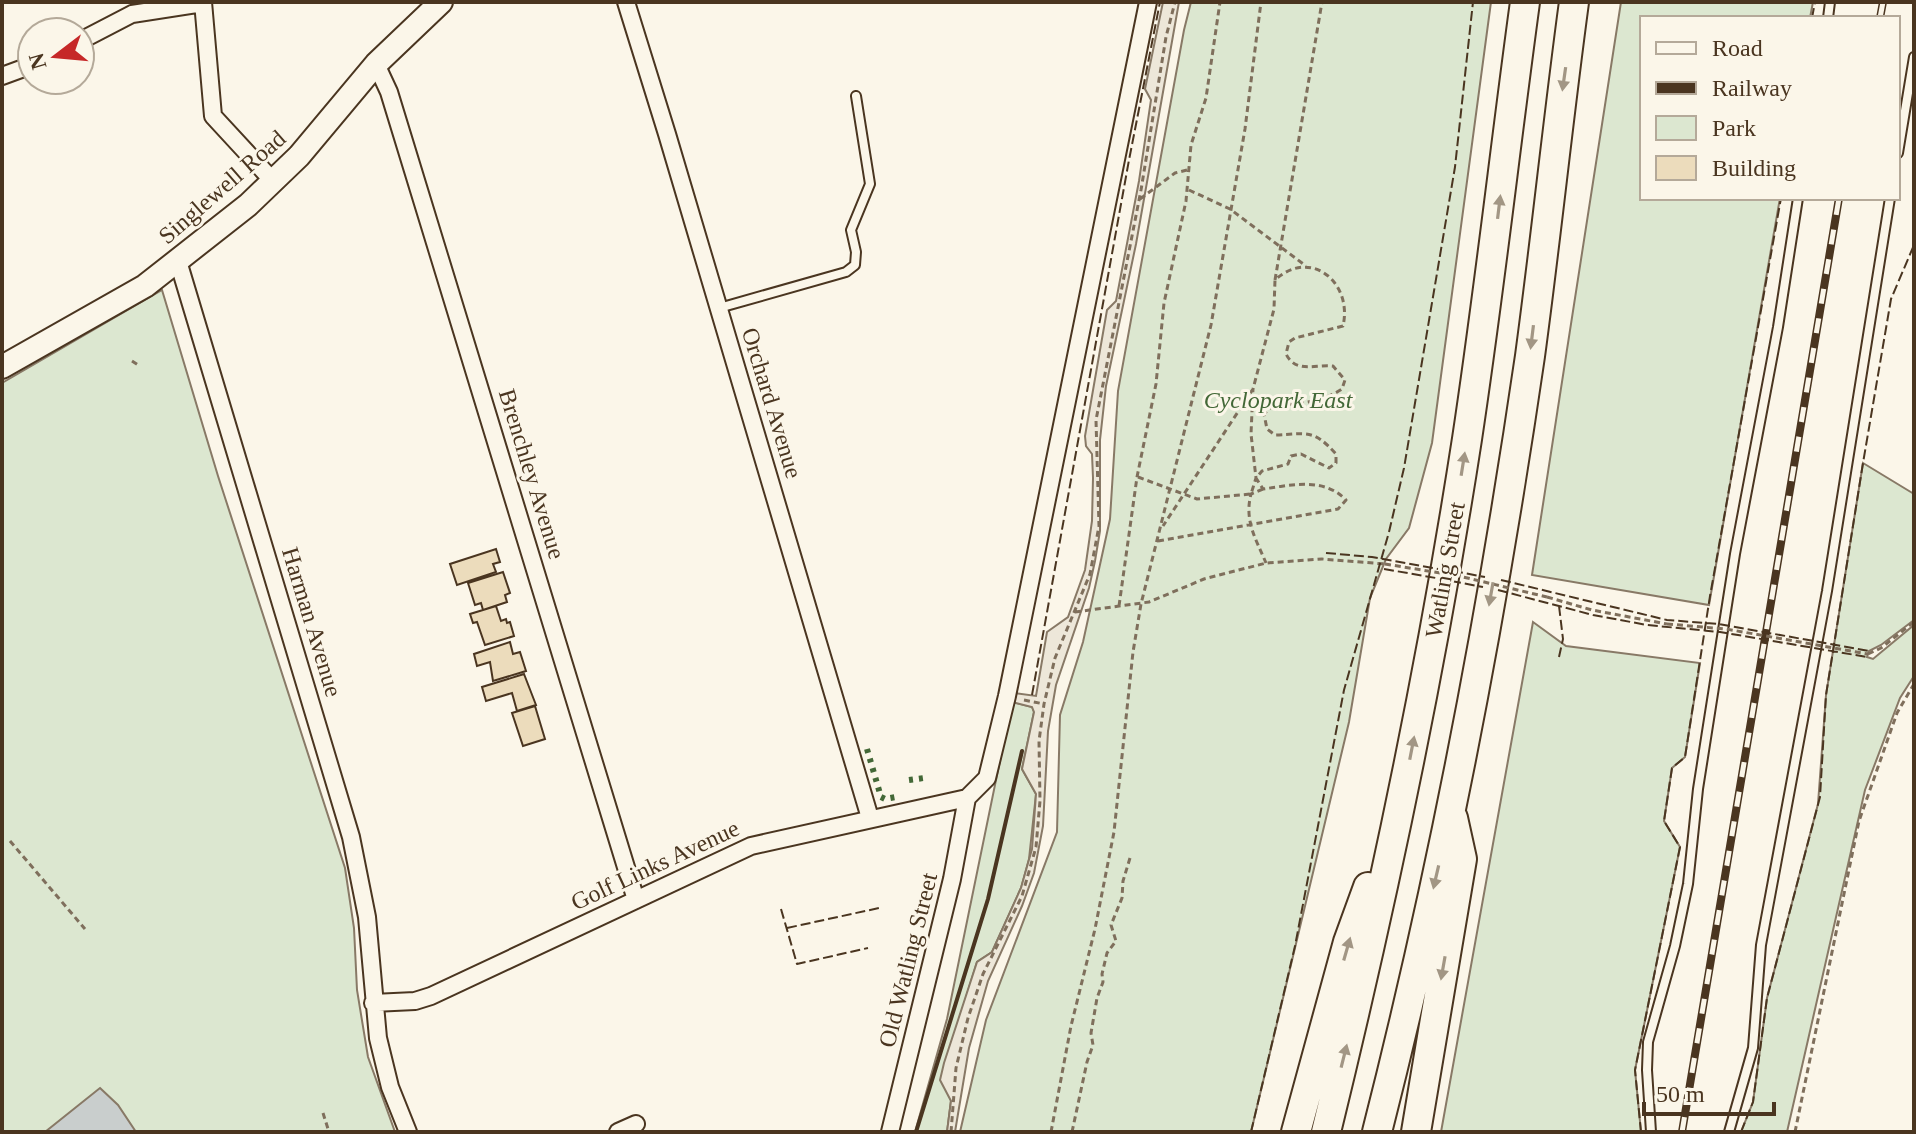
<svg xmlns="http://www.w3.org/2000/svg" width="1916" height="1134" font-family="'Times New Roman',serif">
<style>
.green{fill:#dce7d0;stroke:#887966;stroke-width:2}
.parking{fill:#ede7d9;stroke:#887966;stroke-width:2}
.water{fill:#c9cecd;stroke:#887966;stroke-width:2}
.building{fill:#ecdcbc;stroke:#4a3520;stroke-width:2}
.lines{fill:none;stroke-linecap:round;stroke-linejoin:round}
.lane-casing{stroke:#4a3520;stroke-width:12}
.street-casing{stroke:#4a3520;stroke-width:20}
.secondary-casing{stroke:#4a3520;stroke-width:26}
.highway-casing{stroke:#4a3520;stroke-width:32}
.path{stroke:#7f6f5c;stroke-width:3;stroke-dasharray:6 4;stroke-linecap:butt}
.lane{stroke:#fbf6e9;stroke-width:8}
.street{stroke:#fbf6e9;stroke-width:16}
.secondary{stroke:#fbf6e9;stroke-width:22}
.highway{stroke:#fbf6e9;stroke-width:28}
.rail-casing{stroke:#4a3520;stroke-width:8}
.rail{stroke:#fbf6e9;stroke-width:5;stroke-dasharray:15;stroke-linecap:butt}
.path-bridge{stroke:#7f6f5c;stroke-width:3;stroke-dasharray:6 4;stroke-linecap:butt}
.hedge{stroke:#436837;stroke-width:6;stroke-dasharray:4 6;stroke-linecap:butt}
.fence{stroke:#4a3520;stroke-width:2;stroke-dasharray:10 4;stroke-linecap:butt}
.wall{stroke:#4a3520;stroke-width:4}
.oneway{fill:#a29684}
.labels{text-anchor:middle;dominant-baseline:central;stroke-width:6;stroke-linejoin:round;paint-order:stroke}
.street-label{font-size:24px;fill:#4a3520;stroke:#fbf6e9}
.park-label{font-size:24px;font-style:italic;fill:#436837;stroke:#fbf6e9}
</style>
<rect width="100%" height="100%" fill="#fbf6e9"/>
<path class="green" d="M1191,2H1491L1432,443L1409,528L1386,559L1370,598L1349,722L1251,1132H960L986,1020L1057,832L1060,715L1083,642L1110,519L1118,391L1184,30Z
M1621,2H1813L1810,18H1642V198H1780L1709,605L1532,575Z
M162,290L218,476L345,868L354,928L357,990L368,1057L395,1132H2V383Z
M1863,463L1914,494V620L1881,645L1869,651L1867,657L1873,659L1914,625V676L1900,698L1865,790L1787,1132H1741L1753,1102L1767,998L1818,804L1826,695Z
M1533,622L1566,646L1700,663L1685,757L1672,768L1664,821L1680,847L1635,1070L1641,1132H1441Z
M1012,702L1032,707L1034,712L1022,769L1036,794L1029,859L1021,888L992,952L977,962L941,1078L951,1100L947,1132H915L947,1019Z"/>
<path class="parking" d="M1163,2H1179L1136,244L1106,386L1100,440V531L1095,561L1089,588L1056,685L1048,731L1043,826L1034,873L1022,906L988,981L969,1048L955,1132H947L951,1101L940,1080L944,1063L977,962L992,952L1021,888L1032,849L1036,794L1022,769L1034,712L1032,707L1012,702L1014,693L1036,696L1047,632L1068,617L1085,570L1092,521L1093,478L1092,454L1086,446L1085,436L1107,310L1116,301L1139,181L1151,100L1145,89Z"/>
<path class="water" d="M100,1088L118,1105L136,1132H45Z"/>
<path class="building" d="M496,549L500,562L493,564L496,572L457,585L450,564Z
M503,572L510,593L505,595L507,602L483,610L481,603L475,605L468,583Z
M496,606L501,621L506,619L507,623L510,622L514,636L485,645L477,622L473,623L470,614Z
M510,642L513,654L520,652L526,671L493,681L490,662L477,666L474,654Z
M524,674L536,705L517,711L512,693L486,701L482,687Z
M535,706L545,739L523,746L512,713Z"/>
<g class="lines">
<defs>
<path id="lane" d="M1828,18L1830,2
M1898,153L1914,57
M719,308L846,272L855,265L856,252L851,230L870,184L856,96
M1651,1132L1647,1070L1648,1042L1675,946L1688,884L1698,789L1735,554L1778,327L1798,198
M1729,1132L1753,1048L1761,945L1827,591L1890,198"/>
<path id="street" d="M203,2L213,116L273,181
M626,2L667,134L870,818
M80,41L132,14L203,3
M376,64L389,92L636,900
M2,76L32,65
M178,261L351,837L367,917L378,1038L390,1087L408,1132
M967,798L987,778L1007,696L1148,2
M373,1003L415,1001L431,996L751,846L967,798
M618,1132L636,1124
M890,1132L952,879L967,798"/>
<path id="secondary" d="M2,367L145,286L248,205L299,156L376,64L441,2"/>
<path id="highway" d="M1296,1132L1348,942L1368,887
M1326,1132C1382,903 1431,672 1467,439C1489,294 1505,148 1525,2
M1377,1132C1442,877 1492,616 1530,356C1546,238 1558,120 1574,2
M1416,1132L1462,859L1453,818"/>
</defs>
<use href="#lane" class="lane-casing"/>
<use href="#street" class="street-casing"/>
<use href="#secondary" class="secondary-casing"/>
<use href="#highway" class="highway-casing"/>
<path class="path" d="M1189,190L1230,209L1306,266
M1140,199L1175,173L1187,170
M1275,280L1322,2
M132,361L138,365
M1138,477L1197,499L1251,494L1256,478L1251,434L1253,389
M1263,489L1251,494C1244,521 1256,539 1266,563
M1158,541L1338,509L1346,500C1324,477 1292,485 1263,489L1256,478L1262,471L1288,464L1291,456L1301,454L1329,468L1336,463V454C1313,428 1306,434 1275,435L1267,429L1264,414L1273,405C1298,404 1321,403 1342,389L1345,380L1333,366C1315,364 1296,374 1286,354L1289,342L1295,338L1343,326C1353,283 1311,247 1275,280L1274,309L1253,389L1163,526
M1547,597L1592,610L1667,624
M1119,606L1137,477L1156,384L1164,303L1186,201L1191,145L1206,98L1220,2
M1075,612L1149,602L1204,579L1266,563L1322,559L1385,564
M1868,654L1881,648L1914,622
M1024,700L1044,704
M10,841L85,929
M323,1113L329,1132
M951,1132L956,1068L968,1018L983,974L1022,896L1036,847L1040,801L1039,741L1044,704L1055,658L1090,574L1099,526L1096,420L1141,190L1166,37L1175,2
M1051,1132L1071,1026L1095,929L1114,832L1133,652L1141,604L1211,325L1245,129L1261,2
M1072,1132L1087,1062L1093,1045L1091,1033L1097,998L1103,982L1102,974L1107,953L1116,941L1111,925L1122,898L1123,881L1130,858
M1795,1132L1859,821L1897,713L1914,684"/>
<use href="#lane" class="lane"/>
<use href="#street" class="street"/>
<use href="#secondary" class="secondary"/>
<use href="#highway" class="highway"/>
<defs>
<path id="rail" d="M1880,18L1883,2
M1682,1132L1839,198"/>
</defs>
<use href="#rail" class="rail-casing"/>
<use href="#rail" class="rail"/>
<path class="path-bridge" d="M1385,564L1459,576L1547,597
M1667,624L1726,629L1868,654"/>
<path class="hedge" d="M867,749L881,797L885,799L896,797
M909,780L924,778"/>
<path class="fence" d="M1812,18L1815,2
M1326,553L1372,557L1438,569
M1384,569L1436,578
M1453,571L1485,577
M1501,580L1667,620L1719,624L1869,651
M1451,581L1483,587
M1498,590L1593,615L1647,625L1720,632L1867,657
M1559,606L1563,639L1559,657
M1032,695L1129,160L1160,2
M781,909L797,964L868,948
M787,928L879,908
M1251,1132L1295,946L1344,690L1389,532L1404,468L1455,167L1473,2
M1641,1132L1635,1070L1680,847L1664,821L1672,768L1685,757L1710,596L1781,198
M1741,1132L1753,1102L1767,998L1820,797L1826,695L1863,463L1891,299L1914,245"/>
<path class="wall" d="M916,1132L988,899L1022,751"/>
</g>
<defs><path id="oneway-solid" d="M-6-.8H1V-3.2L6.5 0L1 3.2V.8H-6Z" transform="scale(2)"/></defs>
<g class="oneway">
<use href="#oneway-solid" transform="translate(1564 79) rotate(98)"/>
<use href="#oneway-solid" transform="translate(1499 207) rotate(-83)"/>
<use href="#oneway-solid" transform="translate(1532 337) rotate(97)"/>
<use href="#oneway-solid" transform="translate(1463 464) rotate(-81)"/>
<use href="#oneway-solid" transform="translate(1491 594) rotate(100)"/>
<use href="#oneway-solid" transform="translate(1412 748) rotate(-79)"/>
<use href="#oneway-solid" transform="translate(1436 877) rotate(103)"/>
<use href="#oneway-solid" transform="translate(1347 949) rotate(-74)"/>
<use href="#oneway-solid" transform="translate(1443 968) rotate(100)"/>
<use href="#oneway-solid" transform="translate(1344 1056) rotate(-76)"/>
</g>
<g class="labels">
<g class="street-label">
<text transform="translate(222 187) rotate(-41)">Singlewell Road</text>
<text transform="translate(772 403) rotate(73)">Orchard Avenue</text>
<text transform="translate(532 474) rotate(73)">Brenchley Avenue</text>
<text transform="translate(1445 570) rotate(-80)">Watling Street</text>
<text transform="translate(312 622) rotate(73)">Harman Avenue</text>
<text transform="translate(655 865) rotate(-25)">Golf Links Avenue</text>
<text transform="translate(908 960) rotate(-76)">Old Watling Street</text>
</g>
<g class="park-label">
<text x="1278" y="400">Cyclopark East</text>
</g>
</g>
<rect width="1916" height="1134" fill="none" stroke="#4a3520" stroke-width="8"/>
<rect x="1640" y="16" width="260" height="184" fill="#fbf6e9" stroke="#b4a999" stroke-width="2"/>
<rect x="1656" y="42" width="40" height="12" fill="#fbf6e9" stroke="#b4a999" stroke-width="2"/>
<text x="1712" y="56" font-size="24" fill="#4a3520">Road</text>
<rect x="1656" y="82" width="40" height="12" fill="#4a3520" stroke="#b4a999" stroke-width="2"/>
<text x="1712" y="96" font-size="24" fill="#4a3520">Railway</text>
<rect x="1656" y="116" width="40" height="24" fill="#dce7d0" stroke="#b4a999" stroke-width="2"/>
<text x="1712" y="136" font-size="24" fill="#4a3520">Park</text>
<rect x="1656" y="156" width="40" height="24" fill="#ecdcbc" stroke="#b4a999" stroke-width="2"/>
<text x="1712" y="176" font-size="24" fill="#4a3520">Building</text>
<g transform="translate(56 56) rotate(254)"><circle r="38" fill="#fbf6e9" stroke="#b4a999" stroke-width="2"/>
<path d="M0-6L14 30L0 20L-14 30Z" fill="#c62828"/>
<text y="-12" font-size="22" font-weight="bold" text-anchor="middle" fill="#4a3520">N</text>
</g>
<path d="M1644 1102v12h130v-12" fill="none" stroke="#4a3520" stroke-width="4"/>
<text x="1656" y="1102" font-size="24" fill="#4a3520" stroke="#fbf6e9" stroke-width="6" paint-order="stroke">50 m</text>
</svg>
